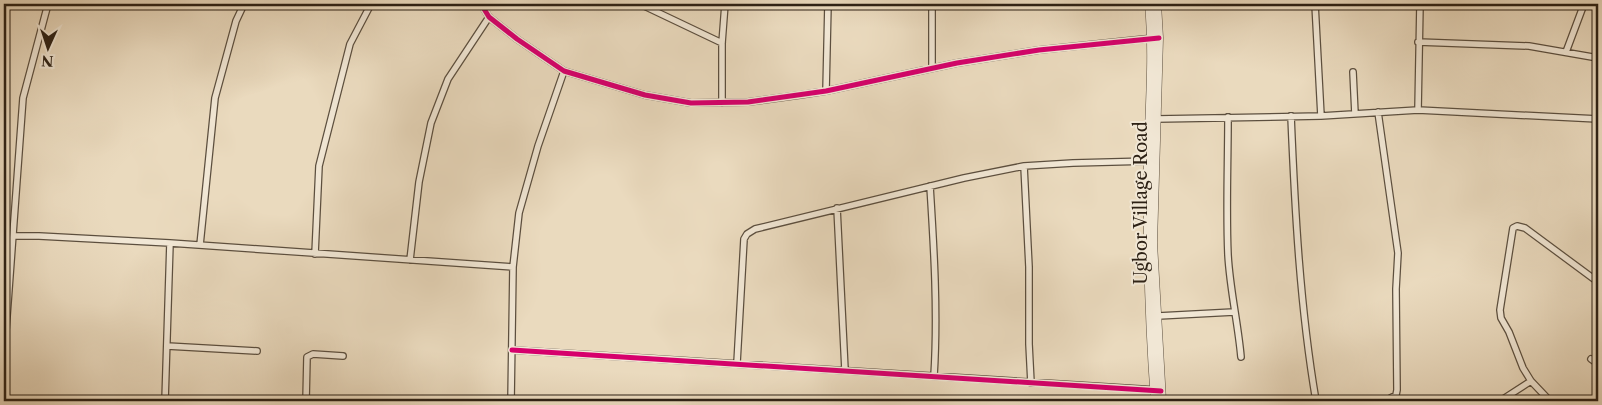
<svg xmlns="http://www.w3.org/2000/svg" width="1602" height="405" font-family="'Libre Caslon Text',serif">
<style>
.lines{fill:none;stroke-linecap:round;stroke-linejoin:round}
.minor-casing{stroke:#5c4f3f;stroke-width:8}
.tertiary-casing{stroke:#5c4f3f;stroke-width:9}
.minor{stroke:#f1e7d5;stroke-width:5.5}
.tertiary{stroke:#f1e7d5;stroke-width:8}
.cycleway-casing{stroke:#f1e7d5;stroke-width:8}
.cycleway{stroke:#d6006c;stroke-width:5}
.labels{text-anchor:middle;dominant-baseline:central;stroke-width:4;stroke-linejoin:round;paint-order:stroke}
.street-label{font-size:18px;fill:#2d2115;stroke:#f1e7d5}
</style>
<rect width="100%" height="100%" fill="#eadabe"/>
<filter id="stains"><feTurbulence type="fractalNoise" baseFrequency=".004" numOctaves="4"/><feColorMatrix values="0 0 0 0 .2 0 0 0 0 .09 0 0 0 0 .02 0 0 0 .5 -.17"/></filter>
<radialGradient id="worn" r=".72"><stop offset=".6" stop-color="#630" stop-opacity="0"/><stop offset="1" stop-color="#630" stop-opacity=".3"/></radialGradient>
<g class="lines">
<defs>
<path id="minor" d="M481,4L489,17L517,39L564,71L645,95L691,103L748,102L800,95L826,91L957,63L1039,50L1154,38
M640,4L722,43
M932,4V67
M1315,4L1321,116
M1418,42L1529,46L1598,58
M1566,52L1584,4
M1353,72L1355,114
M826,91L828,4
M722,103V43L725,4
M1418,110L1420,4
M1378,112L1398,253L1396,289L1397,390L1396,395L1385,401
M1291,116C1295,212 1300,307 1316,401
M1228,117C1228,163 1226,210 1228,255C1230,290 1238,323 1241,357
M1156,119L1321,116L1418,110L1598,119
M1024,166L1029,267V344L1031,383
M930,186C934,249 938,313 934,376
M837,208L845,370
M13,236H39L170,243L513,267L511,401
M200,245L215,98L236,21L244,4
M315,254L319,166L350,44L371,4
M410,260L419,182L431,123L448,79L489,17
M513,267L519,213L538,146L564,71
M1158,316L1234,312
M167,346L257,351
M512,350L1157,390
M4,357L23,98L48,4
M1591,359L1598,364
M737,363L744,239L747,234L755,229L964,178L1024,166L1073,163L1150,161
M165,401L170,243
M306,401L307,357L313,354L343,356
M1500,401L1531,381
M1550,401L1531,381L1523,368L1509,332L1501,318L1500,310L1513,228L1517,226L1525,228L1598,282"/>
<path id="tertiary" d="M1149,4C1154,57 1149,110 1148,163C1147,242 1149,322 1155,401
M1157,4L1159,38L1153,243L1162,401"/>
</defs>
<use href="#minor" class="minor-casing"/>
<use href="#tertiary" class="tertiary-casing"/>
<use href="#minor" class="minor"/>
<use href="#tertiary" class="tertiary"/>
<defs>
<path id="cycleway" d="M481,4L489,17L517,39L564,71L645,95L691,103L748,102L826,91L957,63L1039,50L1159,38
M512,350L1161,391"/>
</defs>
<use href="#cycleway" class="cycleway-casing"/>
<use href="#cycleway" class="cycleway"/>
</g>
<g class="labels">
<g class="street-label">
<text transform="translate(1141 203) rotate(-90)">Ugbor Village Road</text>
</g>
</g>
<rect width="1602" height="405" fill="none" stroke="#eadabe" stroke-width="20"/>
<rect x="5" y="5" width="1592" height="395" fill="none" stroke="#2d2115" stroke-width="2.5"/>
<rect x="10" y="10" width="1582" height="385" fill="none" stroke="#2d2115"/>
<g transform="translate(48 48) rotate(183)" stroke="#f1e7d5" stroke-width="4" paint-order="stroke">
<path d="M0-4L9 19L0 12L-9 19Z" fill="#2d2115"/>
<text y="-8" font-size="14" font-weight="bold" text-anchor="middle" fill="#2d2115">N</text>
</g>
<rect width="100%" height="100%" filter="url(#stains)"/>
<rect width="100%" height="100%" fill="url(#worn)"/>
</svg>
